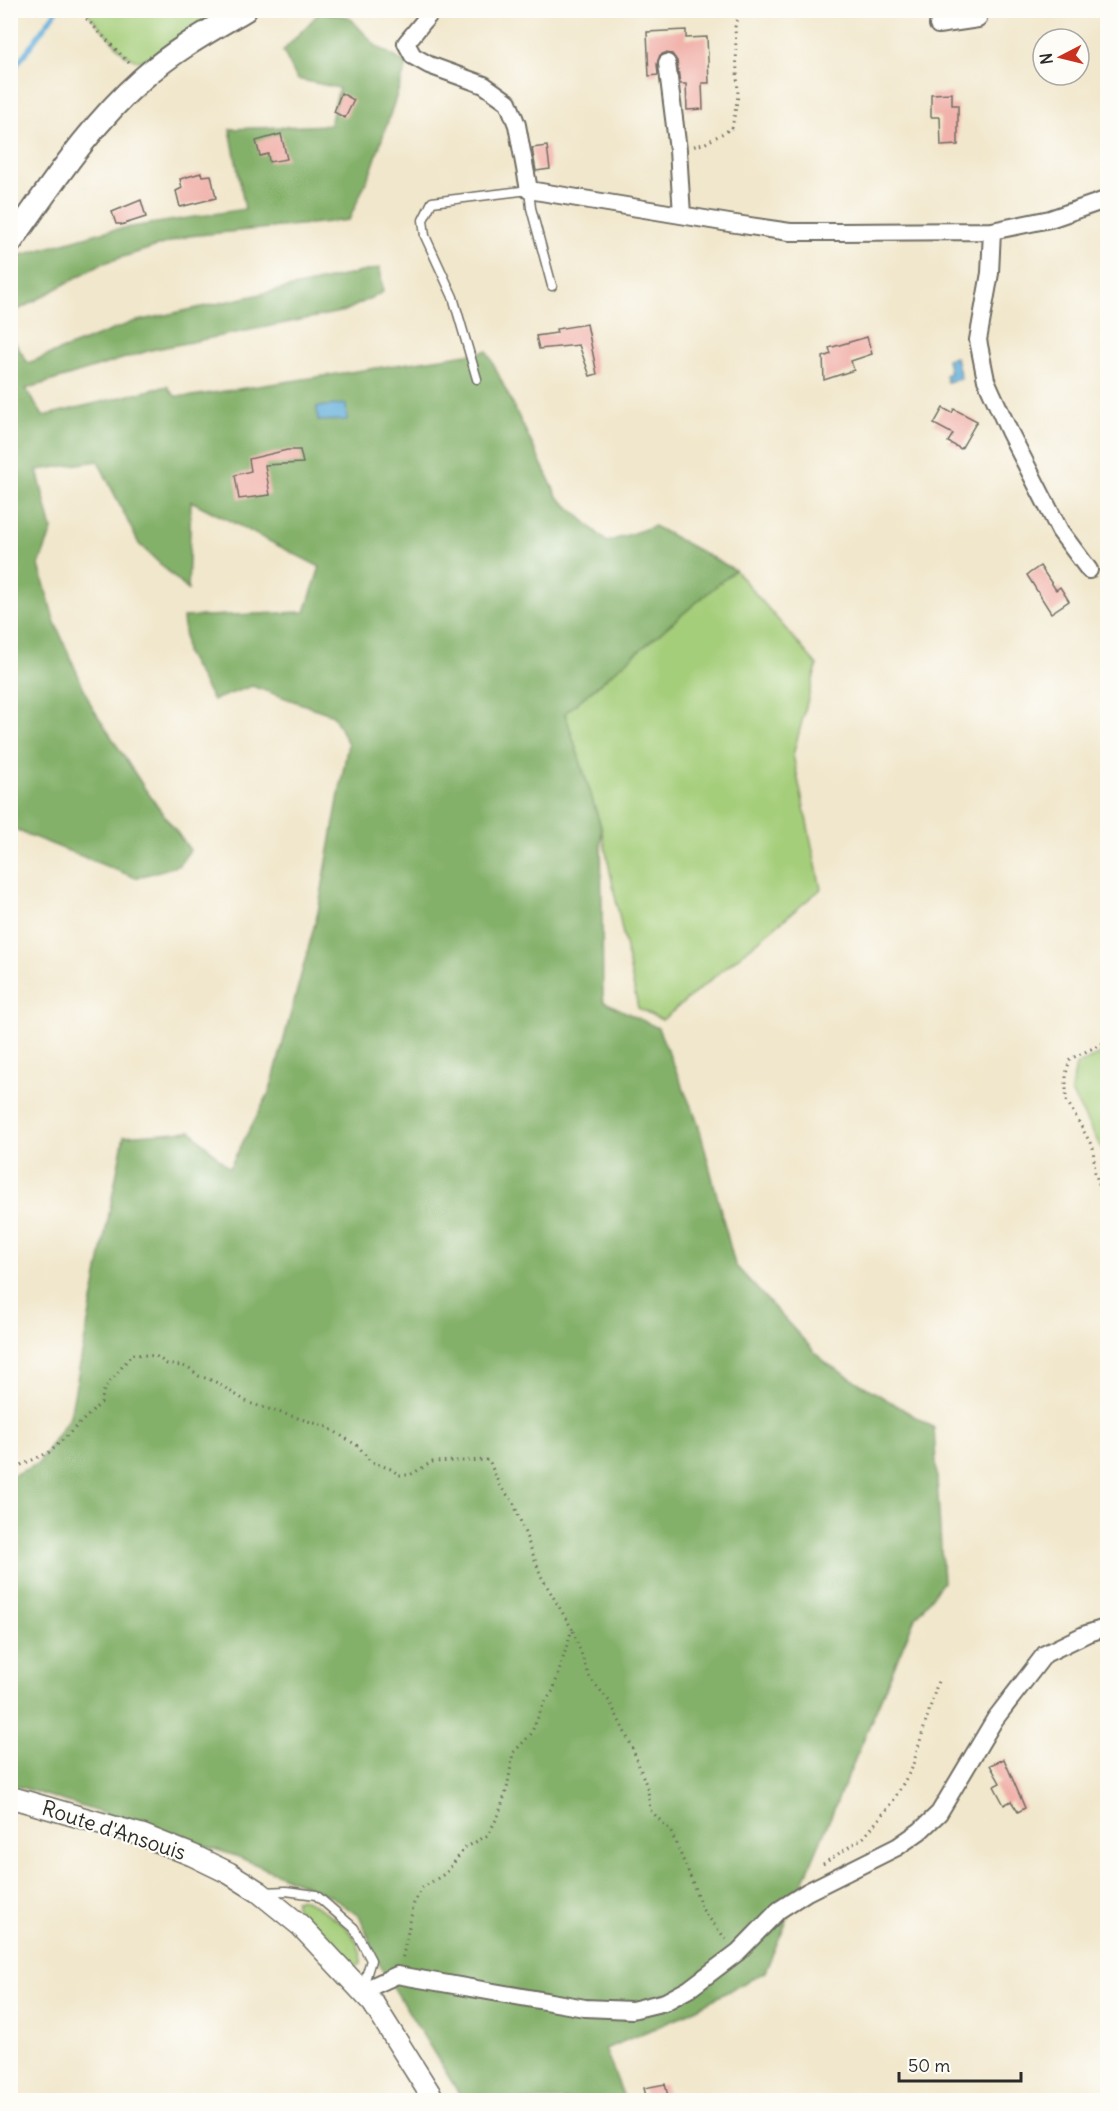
<svg xmlns="http://www.w3.org/2000/svg" width="1118" height="2111" font-family="Delius,sans-serif">
<style>
.green{fill:#a5ce7a;stroke:#687c52;stroke-width:1.5}
.forest{fill:#84b16a;stroke:#586e4a;stroke-width:1.5}
.water{fill:#61aeda;stroke:#466c82;stroke-width:1.5}
.lines{fill:none;stroke-linecap:round;stroke-linejoin:round}
.stream{stroke:#61aeda;stroke-width:5}
.building{fill:#f1b2ab}
.service-casing{stroke:#706d63;stroke-width:11}
.minor-casing{stroke:#706d63;stroke-width:20}
.tertiary-casing{stroke:#706d63;stroke-width:24}
.secondary-casing{stroke:#706d63;stroke-width:26}
.path{stroke:#706d63;stroke-width:3;stroke-dasharray:1.5 4.5;stroke-linecap:butt}
.service{stroke:#fff;stroke-width:8}
.minor{stroke:#fff;stroke-width:16}
.tertiary{stroke:#fff;stroke-width:21}
.secondary{stroke:#fff;stroke-width:22}
.labels{text-anchor:middle;dominant-baseline:central;stroke-width:4.5;stroke-linejoin:round;paint-order:stroke}
.street-label{font-size:21px;fill:#2b2b2b;stroke:#fdfcf7}
</style>
<rect width="100%" height="100%" fill="#fdfcf7"/>
<filter id="ink" filterUnits="userSpaceOnUse"><feTurbulence type="fractalNoise" baseFrequency=".0167" numOctaves="2"/><feDisplacementMap in="SourceGraphic" scale="12" xChannelSelector="R" yChannelSelector="G"/><feConvolveMatrix kernelMatrix="1 2 1 2 8 2 1 2 1" color-interpolation-filters="sRGB"/></filter>
<filter id="wash" filterUnits="userSpaceOnUse"><feTurbulence type="fractalNoise" baseFrequency=".008" numOctaves="4" result="noise"/><feDisplacementMap in="SourceGraphic" scale="24" xChannelSelector="R" yChannelSelector="G"/><feGaussianBlur stdDeviation="1.35" result="paint"/><feColorMatrix in="noise" values="0 0 0 0 0 0 0 0 0 0 0 0 0 0 0 0 0 1.4 0 .05"/><feComposite in="paint" operator="in"/></filter>
<g filter="url(#wash)">
<rect width="100%" height="100%" fill="#f1e7cc"/>
<path class="green" d="M88,11H223L188,30L150,59L138,61L125,55L89,15Z
M735,570L817,665L793,755L821,889L662,1020L638,1008L601,827L565,713Z
M1107,1051V1186L1105,1185L1104,1153L1071,1092L1076,1065Z
M301,1898C327,1912 363,1930 361,1964L357,1966L295,1907V1900Z"/>
<path class="forest" d="M320,12L349,17L376,46L407,64L373,166L349,220L189,236L101,264L11,314V258L106,231L245,209L230,129L330,125L339,88L297,79L283,51Z
M380,268L383,292L345,311L151,350L26,389L43,416L167,386L175,396H192L487,351L557,496L607,542L654,526L735,570L565,713L601,827L603,1001L658,1028L698,1123L735,1265L824,1362L934,1428L943,1582L914,1620L765,1972L676,2019L605,2049L625,2100H463L379,1964L360,1917L332,1897L236,1856L11,1784V1476L38,1464L70,1416L124,1136L191,1131L229,1168L270,1091L318,912L348,744L333,715L252,686L213,700L186,653L183,617L305,612L320,567L191,501L188,590L139,544L98,461L37,470L52,530L39,565L54,620L92,707L145,789L190,850L179,865L136,878L11,828L10,335L28,363L133,322Z"/>
<path class="water" d="M956,357L961,379L947,382L945,375L950,373L947,359Z
M346,404L347,420L318,421L317,407Z"/>
<g class="lines">
<path class="stream" d="M10,74L57,10"/>
</g>
<g id="blocks">
<path class="building" d="M686,30V38L707,37L709,83H702L703,109L687,110L686,84H680L677,61L672,54L665,53L660,55L657,64L658,75L649,76L647,32Z
M341,93L354,100L345,118L334,112Z
M952,93V105H958V145L941,146L940,117H931V94Z
M281,134L287,159L269,162L268,154L260,156L256,141Z
M547,146L550,169L536,171L532,148Z
M201,173L202,176L211,175L216,198L180,207L176,191L182,188L180,179Z
M141,200L146,217L121,225V224H116L112,212Z
M587,324L597,374L590,376L579,345L539,349L536,336L557,333L556,329Z
M867,337L872,354L851,361L854,370L824,380L823,357L831,354L829,348Z
M943,408L952,413L954,409L977,421L961,449L948,442L953,434L934,424Z
M287,450H300L303,463L265,465L270,495L239,499L235,475L251,471L249,459Z
M1040,566L1056,590L1060,587L1069,601L1051,613L1027,575Z
M1004,1759L1025,1808L1018,1812L1011,1801L1004,1805L994,1786L1000,1783L990,1765Z
M665,2084L669,2100H647L644,2088Z"/>
</g>
</g>
<g filter="url(#ink)">
<use href="#blocks" fill-opacity="0" stroke="#706d63" stroke-width="1.5"/>
<g class="lines">
<defs>
<path id="service" d="M477,379L453,297L425,236L423,220L432,202L529,190L531,208L552,286
M264,1892L286,1891L316,1895L354,1928L371,1960L362,1990"/>
<path id="minor" d="M433,10L406,43L413,56L429,65L484,85L508,102L517,125L529,190L729,223L790,232H838L992,231L1050,219L1108,199
M938,25L978,19V10
M667,63L678,150L682,215
M992,231L990,273L978,340L986,380L1009,431L1060,531L1089,570
M362,1991L397,1975L585,2008L632,2010L665,2002L689,1989L738,1952L779,1910L807,1892L897,1847L920,1831L939,1813L995,1719L1045,1654L1086,1634L1108,1627"/>
<path id="tertiary" d="M10,1797L142,1835L192,1855L229,1873L259,1892L301,1926L373,2003L434,2100"/>
<path id="secondary" d="M10,243C51,186 89,126 142,79C173,51 209,31 245,10"/>
</defs>
<use href="#service" class="service-casing"/>
<use href="#minor" class="minor-casing"/>
<use href="#tertiary" class="tertiary-casing"/>
<use href="#secondary" class="secondary-casing"/>
<path class="path" d="M78,10L131,65
M694,146L704,144L732,128L738,96L735,27L740,10
M1108,1041L1070,1059L1066,1074V1099L1093,1148L1095,1172L1101,1191L1108,1193
M10,1470L50,1452L101,1403L104,1390L132,1354L156,1356L167,1364L188,1367L199,1376L214,1381L249,1403L327,1427L358,1446L371,1462L391,1469L399,1475H410L432,1462L489,1460L500,1487L513,1501L541,1576L572,1629L553,1691L544,1703L531,1734L513,1753L507,1789L498,1816L488,1835L465,1848L446,1873L422,1888L414,1903L402,1960
M573,1631L590,1678L610,1702L632,1747L648,1790L650,1810L670,1830L691,1878L702,1909L728,1942
M823,1864L864,1837L892,1803L912,1768L939,1678"/>
<use href="#service" class="service"/>
<use href="#minor" class="minor"/>
<use href="#tertiary" class="tertiary"/>
<use href="#secondary" class="secondary"/>
</g>
</g>
<g class="labels">
<g class="street-label">
<text transform="translate(114 1830) rotate(18)">Route d'Ansouis</text>
</g>
</g>
<rect width="1118" height="2111" fill="none" stroke="#fdfcf7" stroke-width="36"/>
<g transform="translate(1061 57) rotate(263)"><circle r="28" fill="#fdfcf7" stroke="#a9a8a5" stroke-width="1.5"/>
<path d="M0-4.5L10 22L0 15L-10 22Z" fill="#c8321e"/>
<text y="-9" font-size="16" font-weight="bold" text-anchor="middle" fill="#2b2b2b">N</text>
</g>
<path d="M899 2072v9h122v-9" fill="none" stroke="#2b2b2b" stroke-width="3"/>
<text x="908" y="2072" font-size="18" fill="#2b2b2b" stroke="#fdfcf7" stroke-width="4.5" paint-order="stroke">50 m</text>
</svg>
